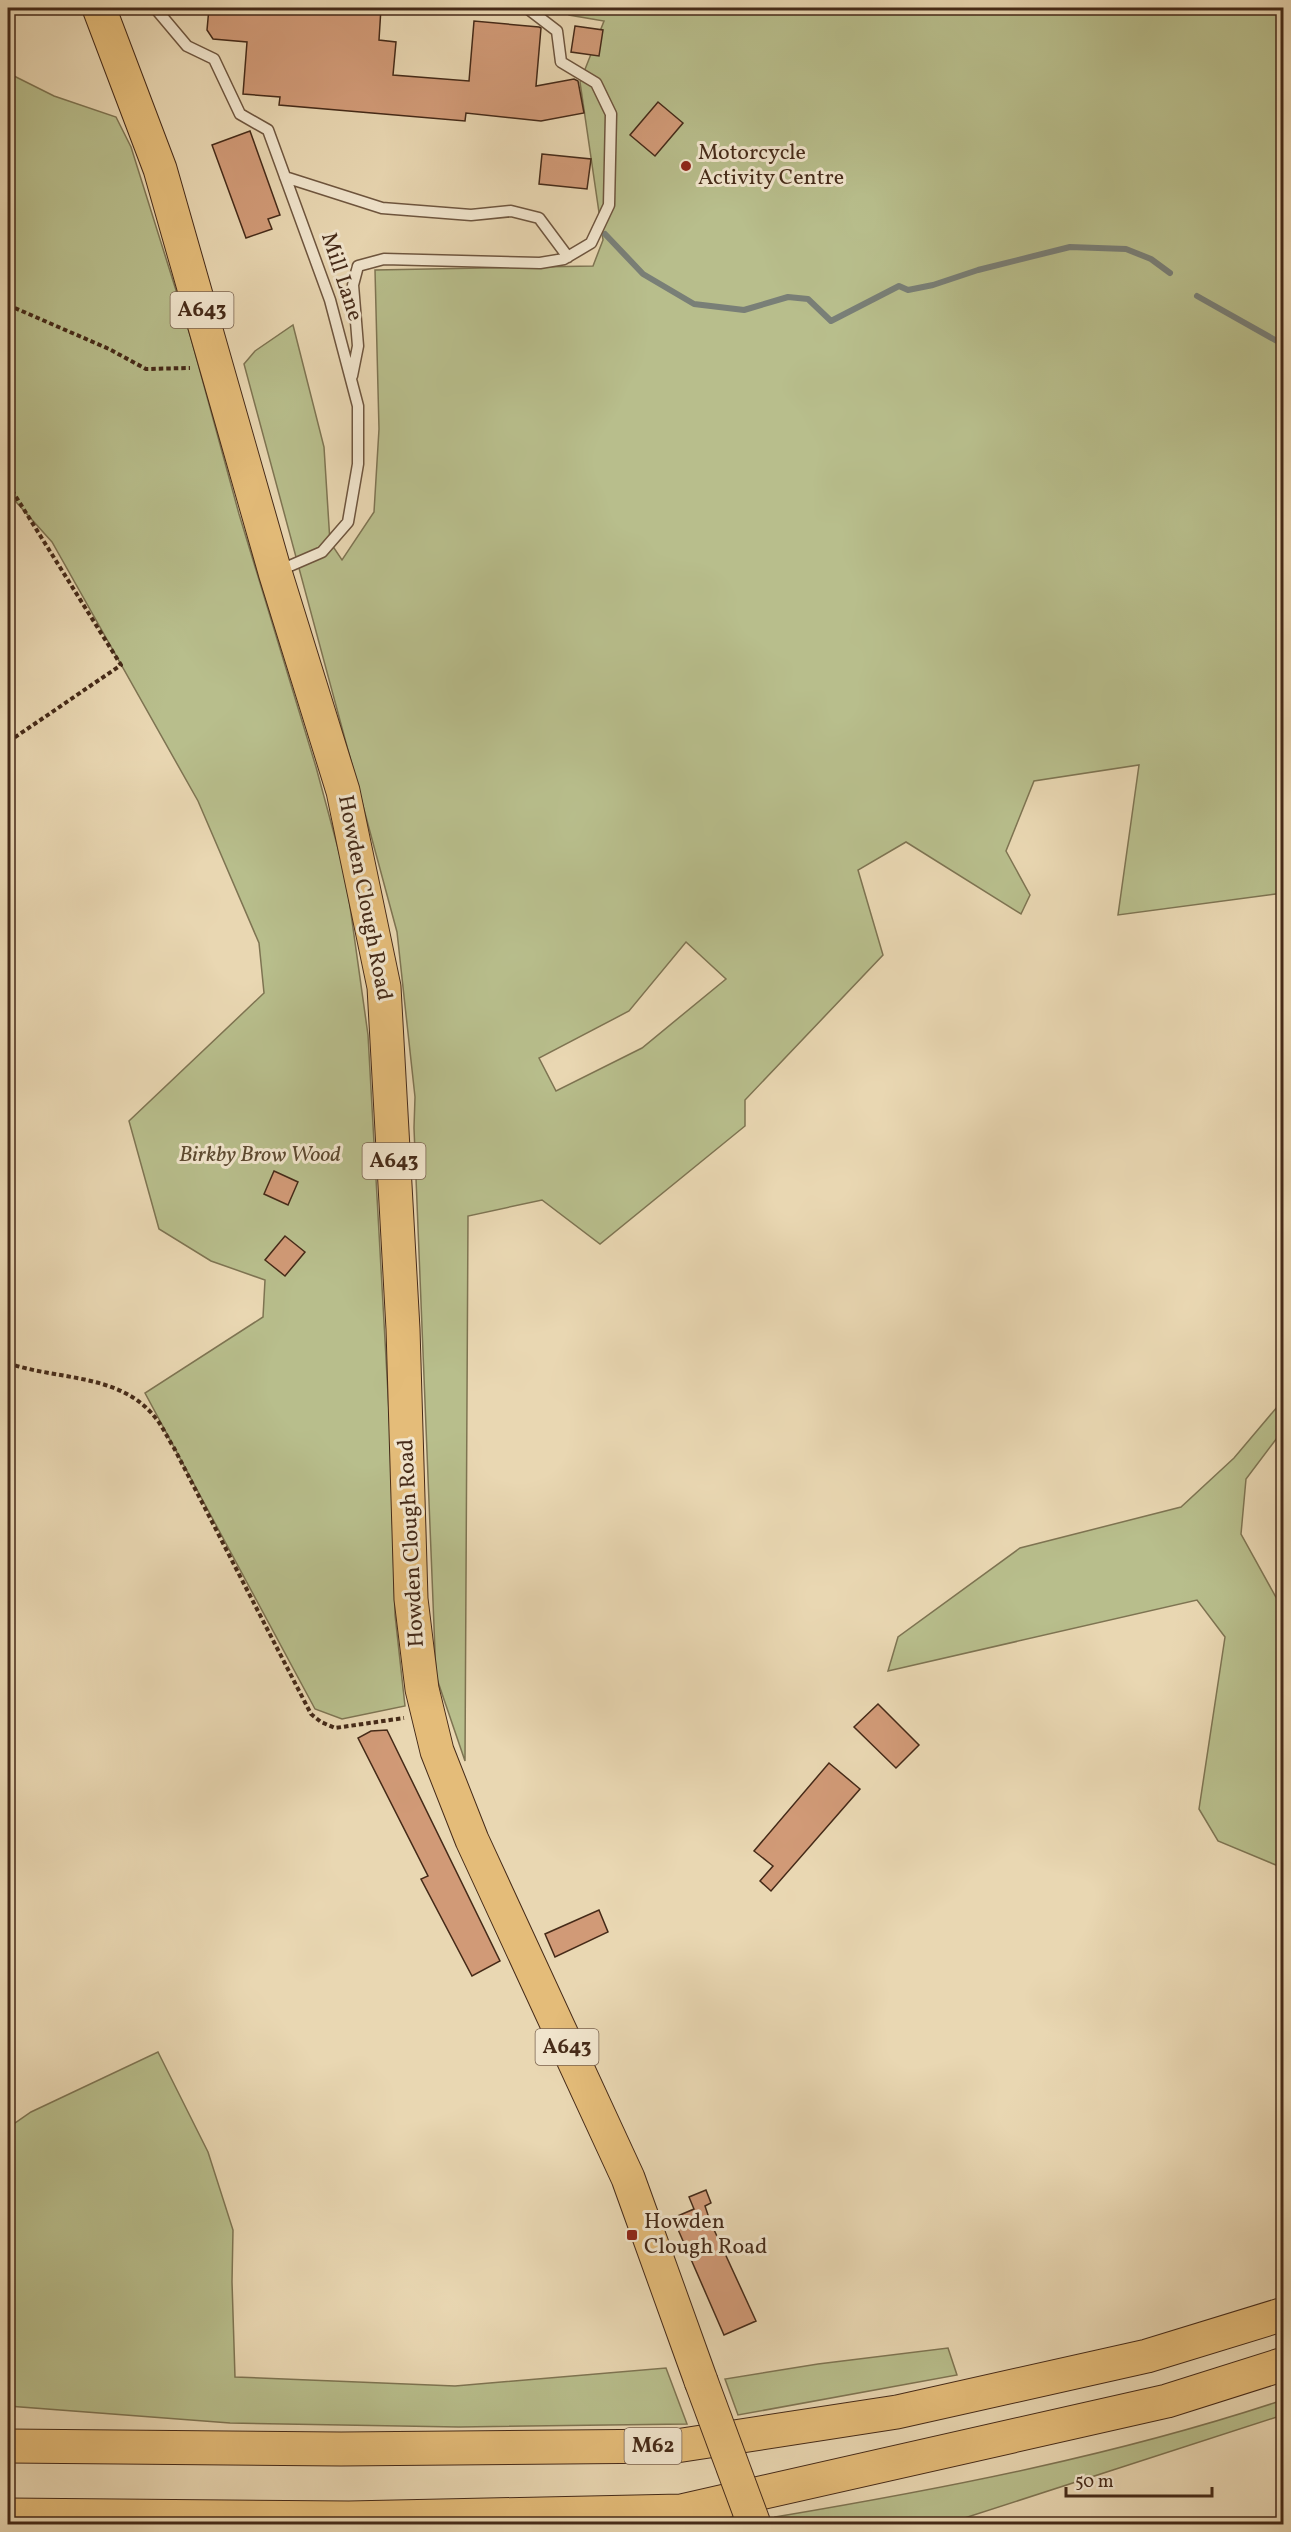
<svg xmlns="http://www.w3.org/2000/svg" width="1291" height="2532" font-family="Vollkorn,serif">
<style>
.green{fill:#b8be8c;stroke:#7e7452;stroke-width:1.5;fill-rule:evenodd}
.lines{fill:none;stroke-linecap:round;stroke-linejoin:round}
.stream{stroke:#797f77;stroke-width:6}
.building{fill:#d19a77;stroke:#452a18;stroke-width:1.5}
.lane-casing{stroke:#6e553e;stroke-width:13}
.primary-casing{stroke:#452a18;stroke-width:35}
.highway-casing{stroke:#452a18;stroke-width:35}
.path{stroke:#452a18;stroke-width:4;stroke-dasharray:4.5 3;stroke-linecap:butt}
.lane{stroke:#f1e5cd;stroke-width:10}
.primary{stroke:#e4bc79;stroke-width:33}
.highway{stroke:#e4bc79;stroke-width:33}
.primary-bridge-casing{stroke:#452a18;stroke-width:35;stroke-linecap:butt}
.primary-bridge{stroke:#e4bc79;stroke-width:33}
.poi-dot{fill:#8f2418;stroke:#f1e5cd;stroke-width:2}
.labels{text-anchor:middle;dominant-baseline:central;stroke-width:6;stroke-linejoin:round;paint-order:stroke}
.shield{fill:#f1e5cd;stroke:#79624e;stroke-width:1.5}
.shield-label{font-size:21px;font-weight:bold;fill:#452a18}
.poi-label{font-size:22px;fill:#452a18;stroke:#f1e5cd;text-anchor:start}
.street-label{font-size:22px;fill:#452a18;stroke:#f1e5cd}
.park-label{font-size:22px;font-style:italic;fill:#5c482f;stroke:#f1e5cd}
</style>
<rect width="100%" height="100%" fill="#e9d7b2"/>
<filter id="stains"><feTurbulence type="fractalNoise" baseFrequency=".00333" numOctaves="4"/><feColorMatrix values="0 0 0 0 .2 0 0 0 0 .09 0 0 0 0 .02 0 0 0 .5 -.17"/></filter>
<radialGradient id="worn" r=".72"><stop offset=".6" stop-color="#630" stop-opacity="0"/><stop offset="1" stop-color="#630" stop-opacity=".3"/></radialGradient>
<path class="green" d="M568,8H1283V893L1118,915L1139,765L1034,781L1006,851L1030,895L1021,914L906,842L858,870L883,955L745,1100V1126L600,1244L542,1200L468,1216L465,1761L436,1676L414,1128L415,1097L397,932L244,364L255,351L293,325L324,447L330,542L342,560L374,512L379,429L375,270L593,266L603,240L580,82L604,21L569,15ZM686,942L726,979L642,1048L556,1091L539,1058L629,1011Z
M8,73L54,96L116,117L131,147L191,338L239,514L316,767L346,878L368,1035L390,1430L395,1615L405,1706L342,1719L315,1709L145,1393L263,1317L265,1280L211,1261L159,1229L129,1121L264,993L259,943L198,801L52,542L8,493Z
M1283,1400V1430L1246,1479L1241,1534L1283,1610V1868L1218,1841L1199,1809L1225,1637L1197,1600L888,1671L898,1637L1020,1548L1181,1507L1234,1458Z
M158,2052L208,2152L233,2230L232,2282L235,2377L455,2386L666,2368L687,2424L459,2427L230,2423L8,2406V2128L31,2112Z
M948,2348L957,2375L738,2415L725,2379L818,2364Z
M1283,2400V2415L946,2524H777L775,2517C947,2488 1118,2455 1283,2400Z"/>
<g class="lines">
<path class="stream" d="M605,234L643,274L694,304L744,310L788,297L808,299L831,321L899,286L908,290L933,285L978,270L1070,247L1126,249L1151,259L1170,273
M1197,296L1284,345"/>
</g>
<path class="building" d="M209,8H381L379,40L396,42L393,75L469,81L474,21L539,27L541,28L536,86L574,79L578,81L584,113L541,121L466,113L465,121L279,105L280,97L243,94L247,42L213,39L207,30Z
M575,26L603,30L599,56L571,52Z
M658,102L683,123L655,156L630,135Z
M250,131L280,215L268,219L272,229L246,238L212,145Z
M542,154L591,159L587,189L539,184Z
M274,1171L298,1182L288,1205L264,1194Z
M285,1236L305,1252L285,1276L265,1260Z
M878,1704L919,1745L896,1768L854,1727Z
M387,1730L500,1961L472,1976L421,1879L428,1876L358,1738L371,1731Z
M829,1763L860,1789L771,1891L760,1881L773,1866L754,1851Z
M599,1910L608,1932L555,1957L545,1934Z
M706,2190L711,2203L705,2206L710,2221L756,2321L724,2335L673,2218L694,2209L689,2197Z"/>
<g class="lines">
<defs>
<path id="lane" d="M155,8L187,46L214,59L240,114L268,130L330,300L358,406V464L348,522L322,552L278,571
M285,177L382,208L471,215L511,211L539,218L568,257
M352,376L358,346L353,285L358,266L384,259L540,263L564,259L591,243L609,205L611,114L596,83L561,62L557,31L527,8"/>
<path id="primary" d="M99,8L160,169L275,572L343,791L384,987L403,1329L411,1599L422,1689L437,1751L472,1840L628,2178L701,2381"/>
<path id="highway" d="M8,2446L341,2449L676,2446L897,2412L1147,2356L1284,2314
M8,2515L349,2518L681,2511L1167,2401L1284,2364"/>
</defs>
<use href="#lane" class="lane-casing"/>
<use href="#primary" class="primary-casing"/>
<use href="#highway" class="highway-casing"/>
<path class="path" d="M8,305L109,349L146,369L190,368
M8,484L121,665L8,742
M8,1363C55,1380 119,1373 154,1416C162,1425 167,1437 174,1448L311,1714L321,1722L335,1728L404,1718"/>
<use href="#lane" class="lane"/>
<use href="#primary" class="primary"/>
<use href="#highway" class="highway"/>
<defs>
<path id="primary-bridge" d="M701,2381L754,2524"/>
</defs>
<use href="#primary-bridge" class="primary-bridge-casing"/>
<use href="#primary-bridge" class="primary-bridge"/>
</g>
<g class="poi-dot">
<circle cx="686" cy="166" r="6"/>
<rect x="626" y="2229" width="12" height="12" rx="3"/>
</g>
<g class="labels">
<g class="shield">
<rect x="170.5" y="292" width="63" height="36" rx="4.5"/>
<rect x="362.5" y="1143" width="63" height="36" rx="4.5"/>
<rect x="535.5" y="2029" width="63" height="36" rx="4.5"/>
<rect x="624.5" y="2428" width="57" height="36" rx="4.5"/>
</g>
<g class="shield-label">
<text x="202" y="310">A643</text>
<text x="394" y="1161">A643</text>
<text x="567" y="2047">A643</text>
<text x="653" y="2446">M62</text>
</g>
<g class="poi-label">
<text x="698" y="153">Motorcycle<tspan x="698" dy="25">Activity Centre</tspan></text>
<text x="644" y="2222">Howden<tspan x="644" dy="25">Clough Road</tspan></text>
</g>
<g class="street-label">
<text transform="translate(341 277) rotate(72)">Mill Lane</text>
<text transform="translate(364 898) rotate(79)">Howden Clough Road</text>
<text transform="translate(412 1543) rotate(-93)">Howden Clough Road</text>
</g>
<g class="park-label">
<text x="260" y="1155">Birkby Brow Wood</text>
</g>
</g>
<rect width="1291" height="2532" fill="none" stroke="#e9d7b2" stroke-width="30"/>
<rect x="9" y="9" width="1273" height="2514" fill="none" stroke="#452a18" stroke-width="3"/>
<rect x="15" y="15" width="1261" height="2502" fill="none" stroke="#452a18" stroke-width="1.5"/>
<path d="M1066 2487v9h146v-9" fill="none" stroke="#452a18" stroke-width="3"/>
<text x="1075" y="2487" font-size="18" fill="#452a18" stroke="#f1e5cd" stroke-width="4.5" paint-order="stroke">50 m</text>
<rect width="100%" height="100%" filter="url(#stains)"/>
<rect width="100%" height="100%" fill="url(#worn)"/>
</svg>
